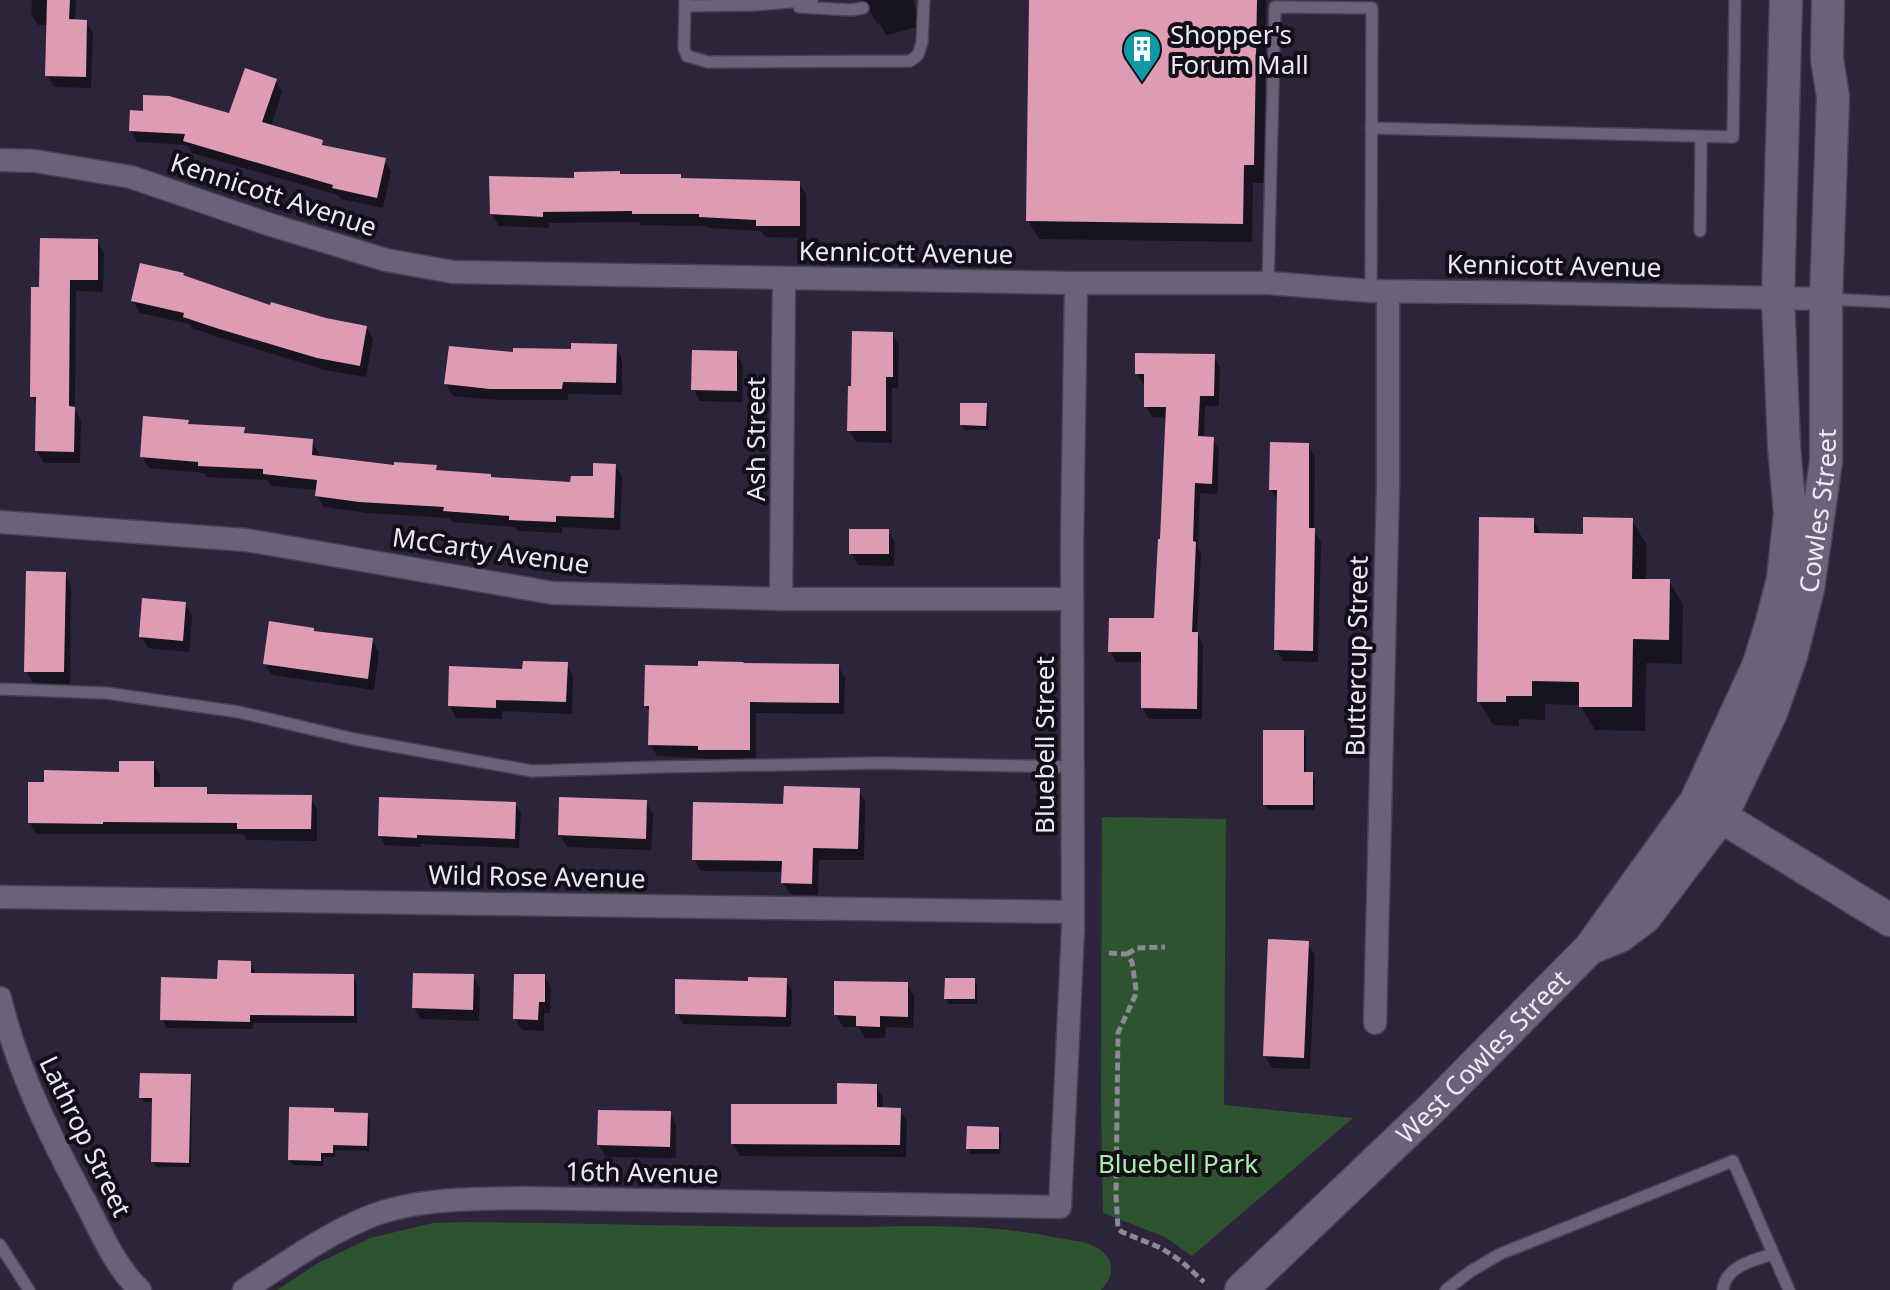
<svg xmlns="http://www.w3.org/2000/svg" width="1890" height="1290" font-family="'Noto Sans',sans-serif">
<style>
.green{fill:#2d542f}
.shadow{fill:#0007}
.building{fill:#de9bb4}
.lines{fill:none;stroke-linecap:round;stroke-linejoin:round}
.lane-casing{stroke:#494154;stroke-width:14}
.street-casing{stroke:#494154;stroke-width:25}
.secondary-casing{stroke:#494154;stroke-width:35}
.path{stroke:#8d8799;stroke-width:5;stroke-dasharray:8 4;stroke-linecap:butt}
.lane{stroke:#6a617b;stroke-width:11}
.street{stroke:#6a617b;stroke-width:22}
.secondary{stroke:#6a617b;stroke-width:32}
.labels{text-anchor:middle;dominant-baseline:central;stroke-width:8;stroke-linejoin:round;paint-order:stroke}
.poi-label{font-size:26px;fill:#ede8f7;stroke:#130f19;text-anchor:start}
.street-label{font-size:26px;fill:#ede8f7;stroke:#130f19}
.park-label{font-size:26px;fill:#a8eda9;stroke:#130f19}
</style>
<rect width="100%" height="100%" fill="#2c243a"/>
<path class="green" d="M1102,817L1226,819L1224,1105L1353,1118L1192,1256L1165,1237L1103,1213L1101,1101Z
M465,1222C582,1223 700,1227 817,1227C895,1228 976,1221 1053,1237C1063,1239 1073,1240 1083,1242C1108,1249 1122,1268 1101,1290H277L318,1263L370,1238L433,1223Z"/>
<path class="shadow" d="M32,0H76L75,21L86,22L93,34L91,88L54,87L47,75L49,25H38L31,13Z
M863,0H913L920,26L886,35L880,24L877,23Z
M1031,0H1266L1264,183H1253L1252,242L1039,239L1028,221Z
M276,81L282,92L271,126L322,142L325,147L384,160L391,171L383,208L341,199L338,195L192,153L187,145L137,142L131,131L231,115Z
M621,176H680L682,180L799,183L806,195V238L765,237L761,231L708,228L706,226L641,225L640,222L549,223V228L499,226L492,214L576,180Z
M97,241L104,253L103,292L76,291L75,410L81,420L80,463H44L37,451L38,407L32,396L41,289Z
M184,277L272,307L366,327L373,339L366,377L325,370L224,339L192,328L190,324L140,313L133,301Z
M892,334L899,345L898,388H892V443L856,442L849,430Z
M615,346L622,358V395L568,394V400H498L453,396L446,384L515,354L573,351Z
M736,353L743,365L742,402L700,401L693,389Z
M1214,356L1220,367L1219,406H1205L1204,438L1213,439L1219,449L1217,494L1200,493L1198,548L1201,554L1197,634L1203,644L1202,719H1149L1143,708V662H1116L1110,651L1155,620L1162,542L1167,418L1152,417L1146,407V384H1143L1137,374Z
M986,405L989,410L988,430H965L962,425Z
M188,422L190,427L244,429L247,435L312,441L319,453V458L396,467H436L438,472L492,479L572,484L595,479L615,466L622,477L620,530L562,527V533L518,531L515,527L452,522L450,518L367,513L324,507L317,495L318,490L272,486L268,480L207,477L205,473L149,468L142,457Z
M1308,445L1315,457L1314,531L1321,542L1318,662L1283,661L1276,649L1279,502L1271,490Z
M1533,520L1542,535L1585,536L1632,520L1646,544V581H1669L1683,605L1682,664L1646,663L1645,731L1595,730L1580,705L1545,704V720L1519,719V726L1493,725L1479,701Z
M888,531L895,543L894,566L858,565L851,553Z
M65,574L71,586L70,684L33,683L26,671Z
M185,604L192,615L189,652L148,648L141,637Z
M372,640L379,652L374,690L272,675L265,664Z
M567,664L573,676L572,714L502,711V719L456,718L450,706L524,671Z
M838,666L845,678L844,714L756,713V761H707L705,758L657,756L650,744L651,713L646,706L700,668Z
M1303,732L1306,737V774H1312L1315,780V810H1268L1265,805Z
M153,763L160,775V789H206L210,796L310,797L317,809V841L246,840L243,834H36L30,823L121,774Z
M859,790L865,802L864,860H819L818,895L790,894L783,882L784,872L701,871L694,859L785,806Z
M646,802L653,814L651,850L567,847L560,835Z
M515,804L521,813L519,848L421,844V847L385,845L380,836Z
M1308,943L1315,955L1310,1069L1272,1068L1265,1056Z
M250,963L255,971L254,975L353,976L357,984V1023H253V1029L167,1028L163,1020L219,981Z
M473,976L480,988L479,1021L421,1019L414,1008Z
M544,976L551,988L550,1013H544V1031L522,1030L515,1019Z
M786,980L792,991L791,1027L683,1024L677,1013L750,983Z
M974,980L977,985V1004H949L946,998Z
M907,984L914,996L913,1028L886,1027L885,1038H865L859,1027H843L836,1015Z
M189,1076L192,1081L191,1167H156L153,1162L154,1102H144L141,1097Z
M876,1086L883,1098V1109L900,1110L907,1121L906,1157L740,1156L733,1144L839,1106Z
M333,1110L335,1114L367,1115L370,1120L369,1151L335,1150V1157H323V1166L293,1165L290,1160Z
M670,1113L676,1125V1158L606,1157L599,1145Z
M998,1129L1001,1134L1000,1154H971L968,1148Z"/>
<path class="building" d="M47,0H70L69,19L87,20L86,77L45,76Z
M1029,0H1257L1254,165H1244L1243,224L1026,221Z
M245,68L277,79L262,122L323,140L322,145L386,158L377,198L332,188L333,185L183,141L185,134L129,131L130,110L143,111V95L169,96L229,113Z
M620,171V174H681V178L800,181V226H756V220L699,217V214H632V211L543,212V217L490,214L489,176L574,178V172Z
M40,238L98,239V280H70L69,406L75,407L74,452L35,451L36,397H30L31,287H39Z
M140,263L184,273L183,275L270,305L271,302L326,318L367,326L360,366L317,358L216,328L183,317L184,313L131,301Z
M852,331L893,332V377H886V431H847L848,386H851Z
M571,343L617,344L616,383L563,382L562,389H490L444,384L449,346L513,352V348L571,349Z
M692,350L737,351V391L691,390Z
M1135,353L1215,354L1214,396H1200L1198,436L1214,437L1212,484L1195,483L1193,541L1196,542L1192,632H1198L1197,709L1141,708V652H1108L1109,618H1154L1158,539H1160L1166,407H1144V374H1135Z
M960,403H987L986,426L960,425Z
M143,416L189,420L188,424L245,427L244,433L313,439L312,455L394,465V462L437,465L436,470L491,474V477L570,482L571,476H593V463L616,464L614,518L556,516V522L509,520V516L443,511L444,507L359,502L315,496L317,480L263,474V469L198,466V462L140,457Z
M1270,442L1309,443V528H1315L1313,651L1274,650L1277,490H1269Z
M1479,517L1534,518V533L1583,534V517L1633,518L1632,579H1670L1669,640L1633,639L1632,707H1579V682L1532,681V696H1506V702H1477Z
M849,529H889V554H849Z
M26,571L66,572L64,672H24Z
M142,598L186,602L183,641L139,637Z
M269,621L314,628V631L373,638L368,679L263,664Z
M523,661L568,662L566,702L496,700V708L448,706L449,666L522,669Z
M698,661L744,662L743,663L839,664V703L750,702V750H698V746L648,745L649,706H644L645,665L698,666Z
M1263,730H1304V772H1313V805H1263Z
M119,761H154V787H207V794L312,795L311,829H237V823L103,822V824L28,823V782H44V770L119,772Z
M784,786L860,788L858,849L813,848L812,884L781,883L782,861L692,860L693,802L783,804Z
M379,797L516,802L515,839L417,835V838L378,836Z
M559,797L647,800L646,839L558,835Z
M1268,939L1309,941L1304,1058L1263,1056Z
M218,960L251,961V973L354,974V1016L250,1015V1022L160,1020L161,977L217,979Z
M413,973L474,974L473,1010L412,1008Z
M514,974H545V1002H539L538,1020L513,1019Z
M748,977L787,978L786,1017L675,1014V979L748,981Z
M945,978H975V999H944Z
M834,981L908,982V1017L880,1016V1027L856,1026V1016L834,1015Z
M140,1073L191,1074L189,1163L151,1162L152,1098H139Z
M837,1083L877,1084V1107L901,1108L900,1145L731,1144V1104H837Z
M289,1107L334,1108V1112L368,1113L367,1146L333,1145V1153H321V1161L288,1160Z
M598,1110L671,1111L670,1147L597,1145Z
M967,1126L999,1127V1149H966Z"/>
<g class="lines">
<defs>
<path id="lane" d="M685,0L684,48L687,56L708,62L910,61L918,55L922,42L924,0
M685,6L755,5L812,0
M799,7L851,10L863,8
M1371,128L1733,137L1735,0
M1700,231L1701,137
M1268,283L1275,7L1372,8L1371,291
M1827,299L1890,302
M0,689L106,693L239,712L354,739L532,771L660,767L880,763L1072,767
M0,1245L29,1290
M1446,1290L1471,1271L1500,1254L1733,1161L1789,1290
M1723,1290C1725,1266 1754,1260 1773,1254"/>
<path id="street" d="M0,160L35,161L131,177L268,224L386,260L453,272L1076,283H1268L1371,291L1537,293L1826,299
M0,522L246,540L553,593L781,599H1072
M781,599L784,279
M0,897L1073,912
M0,998C18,1073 52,1140 88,1207C102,1235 117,1269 140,1290
M1375,1023L1388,484V291
M244,1290C285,1264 326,1234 371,1216C417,1198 474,1199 522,1198L1060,1207L1073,929L1072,547L1076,283"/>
<g id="secondary">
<path d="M1702,805L1890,920"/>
<path id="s1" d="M1593,947L1620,936L1645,917L1721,817L1771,713L1791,656L1808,589L1826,461V299L1833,97L1827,59L1828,0"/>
<path id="s2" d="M1241,1290L1431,1109L1590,948L1696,801L1759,664L1771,625L1783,579L1790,513L1784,446L1778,297L1786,0"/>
</g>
</defs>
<use href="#lane" class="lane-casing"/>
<use href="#street" class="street-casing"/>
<use href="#secondary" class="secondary-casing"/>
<path class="path" d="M1109,953L1127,954L1132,962L1136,989L1135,996L1118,1033L1116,1196L1118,1228L1122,1232L1161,1248L1181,1261L1204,1282
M1127,954L1137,948L1165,947"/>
<use href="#lane" class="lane"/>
<use href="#street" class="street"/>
<use href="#secondary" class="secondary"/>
</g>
<defs>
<symbol id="building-pin" viewBox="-11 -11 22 30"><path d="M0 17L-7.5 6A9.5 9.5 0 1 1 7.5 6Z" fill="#0f9aa8" stroke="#130f19"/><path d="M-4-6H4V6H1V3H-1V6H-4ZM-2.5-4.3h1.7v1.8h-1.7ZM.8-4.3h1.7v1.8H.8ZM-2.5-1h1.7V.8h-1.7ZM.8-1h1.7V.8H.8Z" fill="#fff"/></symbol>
</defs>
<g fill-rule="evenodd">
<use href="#building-pin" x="1120" y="27" width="44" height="60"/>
</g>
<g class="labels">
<g class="poi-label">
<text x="1170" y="34">Shopper's<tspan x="1170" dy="30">Forum Mall</tspan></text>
</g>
<g class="street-label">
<text transform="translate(274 194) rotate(18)">Kennicott Avenue</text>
<text transform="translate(906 252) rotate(1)">Kennicott Avenue</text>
<text transform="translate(1554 265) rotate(1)">Kennicott Avenue</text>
<text transform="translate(755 439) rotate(-90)">Ash Street</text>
<text stroke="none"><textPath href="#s1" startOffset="510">Cowles Street</textPath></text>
<text transform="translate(491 550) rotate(8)">McCarty Avenue</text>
<text transform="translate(1356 656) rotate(-89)">Buttercup Street</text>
<text transform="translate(1044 745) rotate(-90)">Bluebell Street</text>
<text transform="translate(537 876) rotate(1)">Wild Rose Avenue</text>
<text stroke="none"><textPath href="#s2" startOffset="336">West Cowles Street</textPath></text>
<text transform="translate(86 1136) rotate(64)">Lathrop Street</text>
<text transform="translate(642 1172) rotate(1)">16th Avenue</text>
</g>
<g class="park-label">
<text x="1178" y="1163">Bluebell Park</text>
</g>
</g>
</svg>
